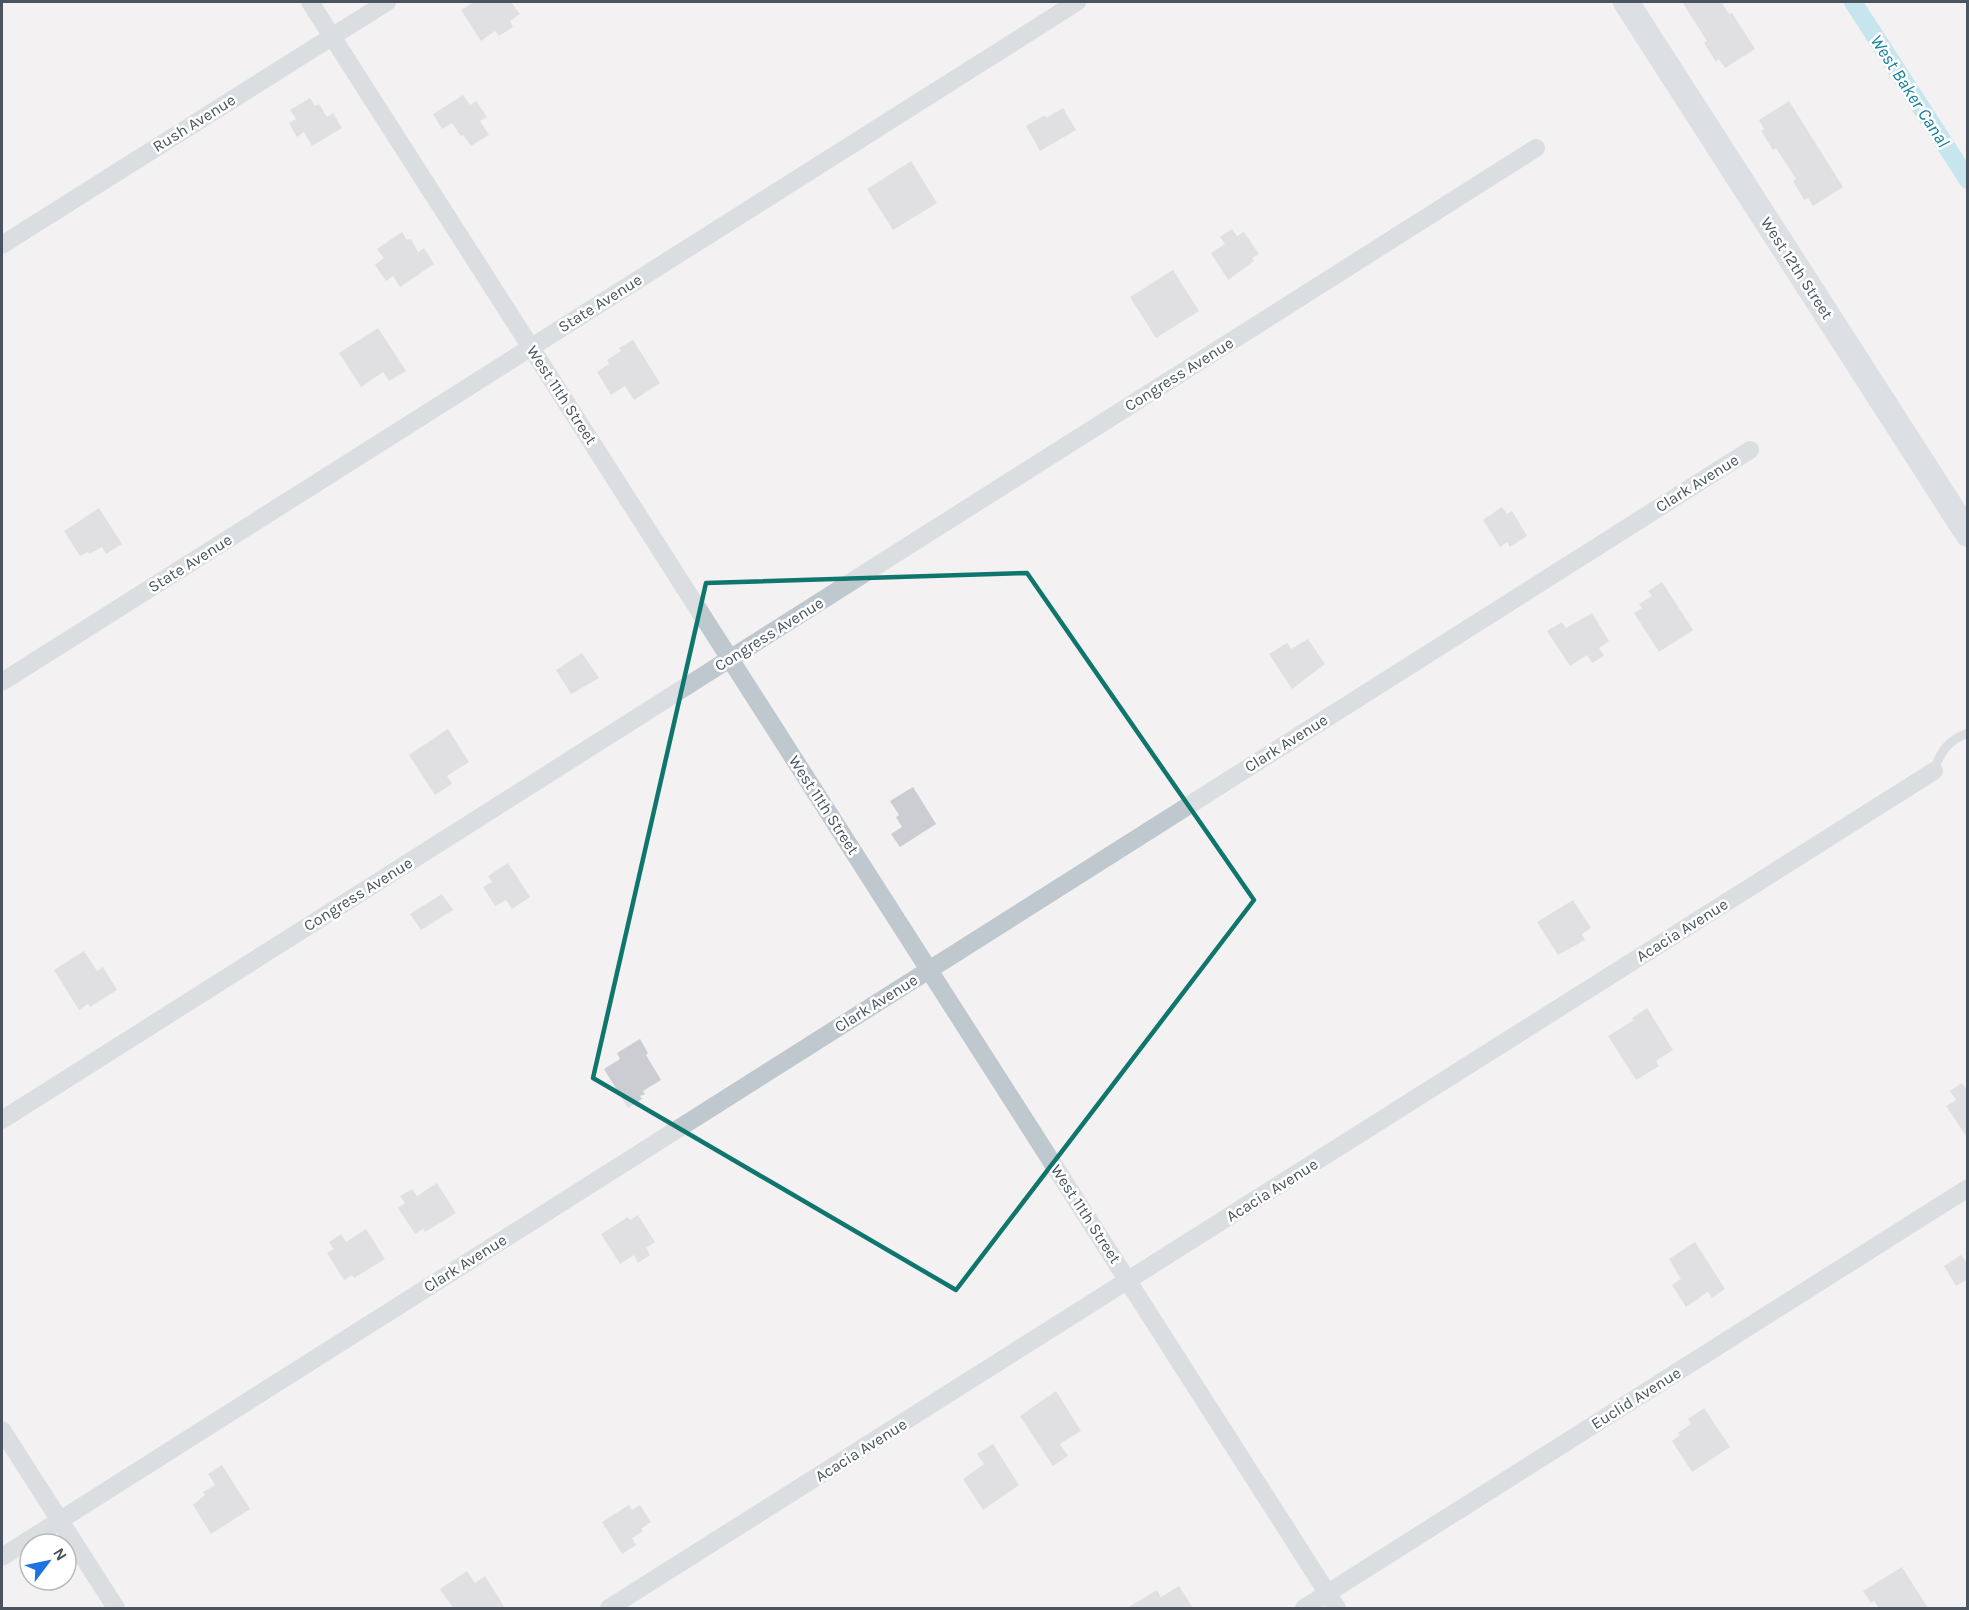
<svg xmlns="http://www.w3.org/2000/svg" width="1969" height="1610" font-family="Karla,sans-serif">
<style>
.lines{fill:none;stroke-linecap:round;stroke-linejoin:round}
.canal{stroke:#90d8eb;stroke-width:18}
.building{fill:#cbcdd3}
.lane{stroke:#bfc8cf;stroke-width:9}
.street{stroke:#bfc8cf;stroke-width:18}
.secondary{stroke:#c0c9d4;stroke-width:26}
.marked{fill:none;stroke:#0f766e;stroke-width:4.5;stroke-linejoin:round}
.labels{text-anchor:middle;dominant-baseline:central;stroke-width:5;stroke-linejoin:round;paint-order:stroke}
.street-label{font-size:16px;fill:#49545e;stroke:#fff}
.water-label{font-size:18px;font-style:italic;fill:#0f7f9c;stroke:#fff}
</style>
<rect width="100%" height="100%" fill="#f3f1f1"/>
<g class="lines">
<path class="canal" d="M1853,2L1968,180"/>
</g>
<path class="building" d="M474,2H511L520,14L510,21L513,27L499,36L495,31L481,41L461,10Z
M1682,2H1721L1729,14L1732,13L1755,49L1725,68L1719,59L1716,62L1704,43L1707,41Z
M463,95L470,105L476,101L487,117L480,121L489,135L471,146L463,135L461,136L452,123L442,129L433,114Z
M310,98L315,106L319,104L327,117L333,113L342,128L312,146L304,132L297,137L289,123L296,119L290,110Z
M1789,101L1843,187L1813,206L1808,198L1804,200L1793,181L1796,179L1776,148L1773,150L1761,131L1764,129L1759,120Z
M1063,108L1076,130L1040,151L1026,126L1045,115L1046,118Z
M911,161L937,203L893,230L867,189Z
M1232,229L1237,236L1244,232L1259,254L1252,258L1254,261L1228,280L1211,253L1225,244L1220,237Z
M402,232L407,240L411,239L418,252L424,248L434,264L400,287L393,276L386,281L375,265L384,258L377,249Z
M1173,270L1199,311L1156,338L1130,297Z
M378,328L406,371L389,381L383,372L361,387L339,353Z
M633,340L660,383L634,400L625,386L611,395L597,372L609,364L607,360L621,351L619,348Z
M1502,507L1507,514L1512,511L1527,536L1510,547L1507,542L1500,547L1483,520Z
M99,508L122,544L106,554L102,547L89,554L88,552L80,556L64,531Z
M1662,582L1693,630L1659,652L1634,613L1642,608L1639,604L1652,596L1648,591Z
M1592,613L1609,641L1599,648L1604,656L1592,663L1587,655L1570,666L1547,631L1562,622L1566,628Z
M1308,639L1325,664L1292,689L1269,654L1287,643L1291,649Z
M582,653L599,678L571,694L556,670Z
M448,729L469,762L447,776L452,784L435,795L409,755Z
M913,787L936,824L900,847L891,834L902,827L896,817L899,815L890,801Z
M508,863L530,897L512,909L506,900L495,906L483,887L492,882L488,876Z
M442,894L453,910L421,930L410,914Z
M1573,900L1591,928L1582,934L1585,940L1558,955L1537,922Z
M84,951L97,971L103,967L117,990L90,1007L88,1004L79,1010L54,970Z
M1647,1008L1673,1050L1656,1061L1659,1066L1636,1080L1608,1036L1634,1020L1632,1018Z
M640,1039L648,1053L646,1055L661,1080L643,1091L645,1094L640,1096L642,1099L628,1108L604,1069L620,1059L617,1053Z
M1962,1083L1968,1092V1139L1946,1106L1956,1100L1950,1091Z
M437,1183L456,1213L425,1232L423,1229L415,1234L398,1208L405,1203L400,1196L412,1189L417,1196Z
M638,1215L655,1242L646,1248L650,1255L638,1263L634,1255L620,1264L601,1234L628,1217L630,1220Z
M366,1229L385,1259L354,1278L352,1275L344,1280L327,1253L334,1249L329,1242L341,1234L346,1242Z
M1695,1242L1725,1289L1712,1298L1708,1292L1686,1307L1672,1285L1681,1279L1669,1259Z
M1961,1255L1968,1265V1279L1956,1286L1944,1266Z
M1056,1391L1081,1431L1060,1444L1068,1456L1053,1466L1020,1416Z
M1704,1408L1730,1447L1692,1472L1672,1441L1680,1435L1678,1433L1691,1424L1688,1419Z
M993,1444L1019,1485L983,1510L963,1479L984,1464L977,1454Z
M222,1465L250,1509L211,1534L193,1505L205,1495L203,1492L215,1485L208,1474Z
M629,1505L632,1510L640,1505L651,1522L641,1529L643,1531L632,1538L636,1545L622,1554L602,1522Z
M1902,1567L1928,1608H1879L1874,1601L1871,1603L1863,1591Z
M467,1571L475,1583L485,1576L505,1608H453L440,1589Z
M1179,1586L1193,1608H1127L1157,1590L1161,1597Z"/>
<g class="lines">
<path class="lane" d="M1934,771C1940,752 1948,740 1968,733"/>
<path class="street" d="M310,2L1337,1608
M2,245L387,2
M2,682L1077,2
M2,1120L1536,148
M2,1430L116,1608
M2,1557L1750,450
M609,1608L1934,771
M1304,1608L1968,1188"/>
<path class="secondary" d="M1626,2L1968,534"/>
</g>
<path d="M0 0H1969V1610H0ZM1027,573L1254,900L956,1290L593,1078L706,583Z" fill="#f3f1f1" fill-opacity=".55" fill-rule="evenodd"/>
<path class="marked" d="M1027,573L1254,900L956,1290L593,1078L706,583Z"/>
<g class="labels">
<g class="street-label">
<text transform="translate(194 123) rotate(-32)">Rush Avenue</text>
<text transform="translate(1797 268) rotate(57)">West 12th Street</text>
<text transform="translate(600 303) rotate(-32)">State Avenue</text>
<text transform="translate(1179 374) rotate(-32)">Congress Avenue</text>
<text transform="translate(562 395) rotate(57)">West 11th Street</text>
<text transform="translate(1697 483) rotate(-32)">Clark Avenue</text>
<text transform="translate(190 563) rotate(-32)">State Avenue</text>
<text transform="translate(769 634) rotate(-32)">Congress Avenue</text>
<text transform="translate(1286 743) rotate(-32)">Clark Avenue</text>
<text transform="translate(824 805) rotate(57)">West 11th Street</text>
<text transform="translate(358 894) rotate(-32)">Congress Avenue</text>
<text transform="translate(1682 930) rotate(-32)">Acacia Avenue</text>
<text transform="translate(876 1003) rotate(-32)">Clark Avenue</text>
<text transform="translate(1272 1190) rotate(-32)">Acacia Avenue</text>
<text transform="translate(1086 1214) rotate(57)">West 11th Street</text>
<text transform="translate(465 1263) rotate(-32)">Clark Avenue</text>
<text transform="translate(1636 1398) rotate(-32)">Euclid Avenue</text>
<text transform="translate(861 1450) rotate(-32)">Acacia Avenue</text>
</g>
<g class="water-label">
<text transform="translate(1910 91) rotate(57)">West Baker Canal</text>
</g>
</g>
<rect width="1969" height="1610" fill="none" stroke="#49545e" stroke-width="6"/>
<g transform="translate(48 1562) rotate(58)"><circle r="28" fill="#ffffff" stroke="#b6bbbf" stroke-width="1.5"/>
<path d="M0-4.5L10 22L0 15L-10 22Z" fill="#1d73e1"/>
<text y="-9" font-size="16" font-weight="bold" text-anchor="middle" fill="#49545e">N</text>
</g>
</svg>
